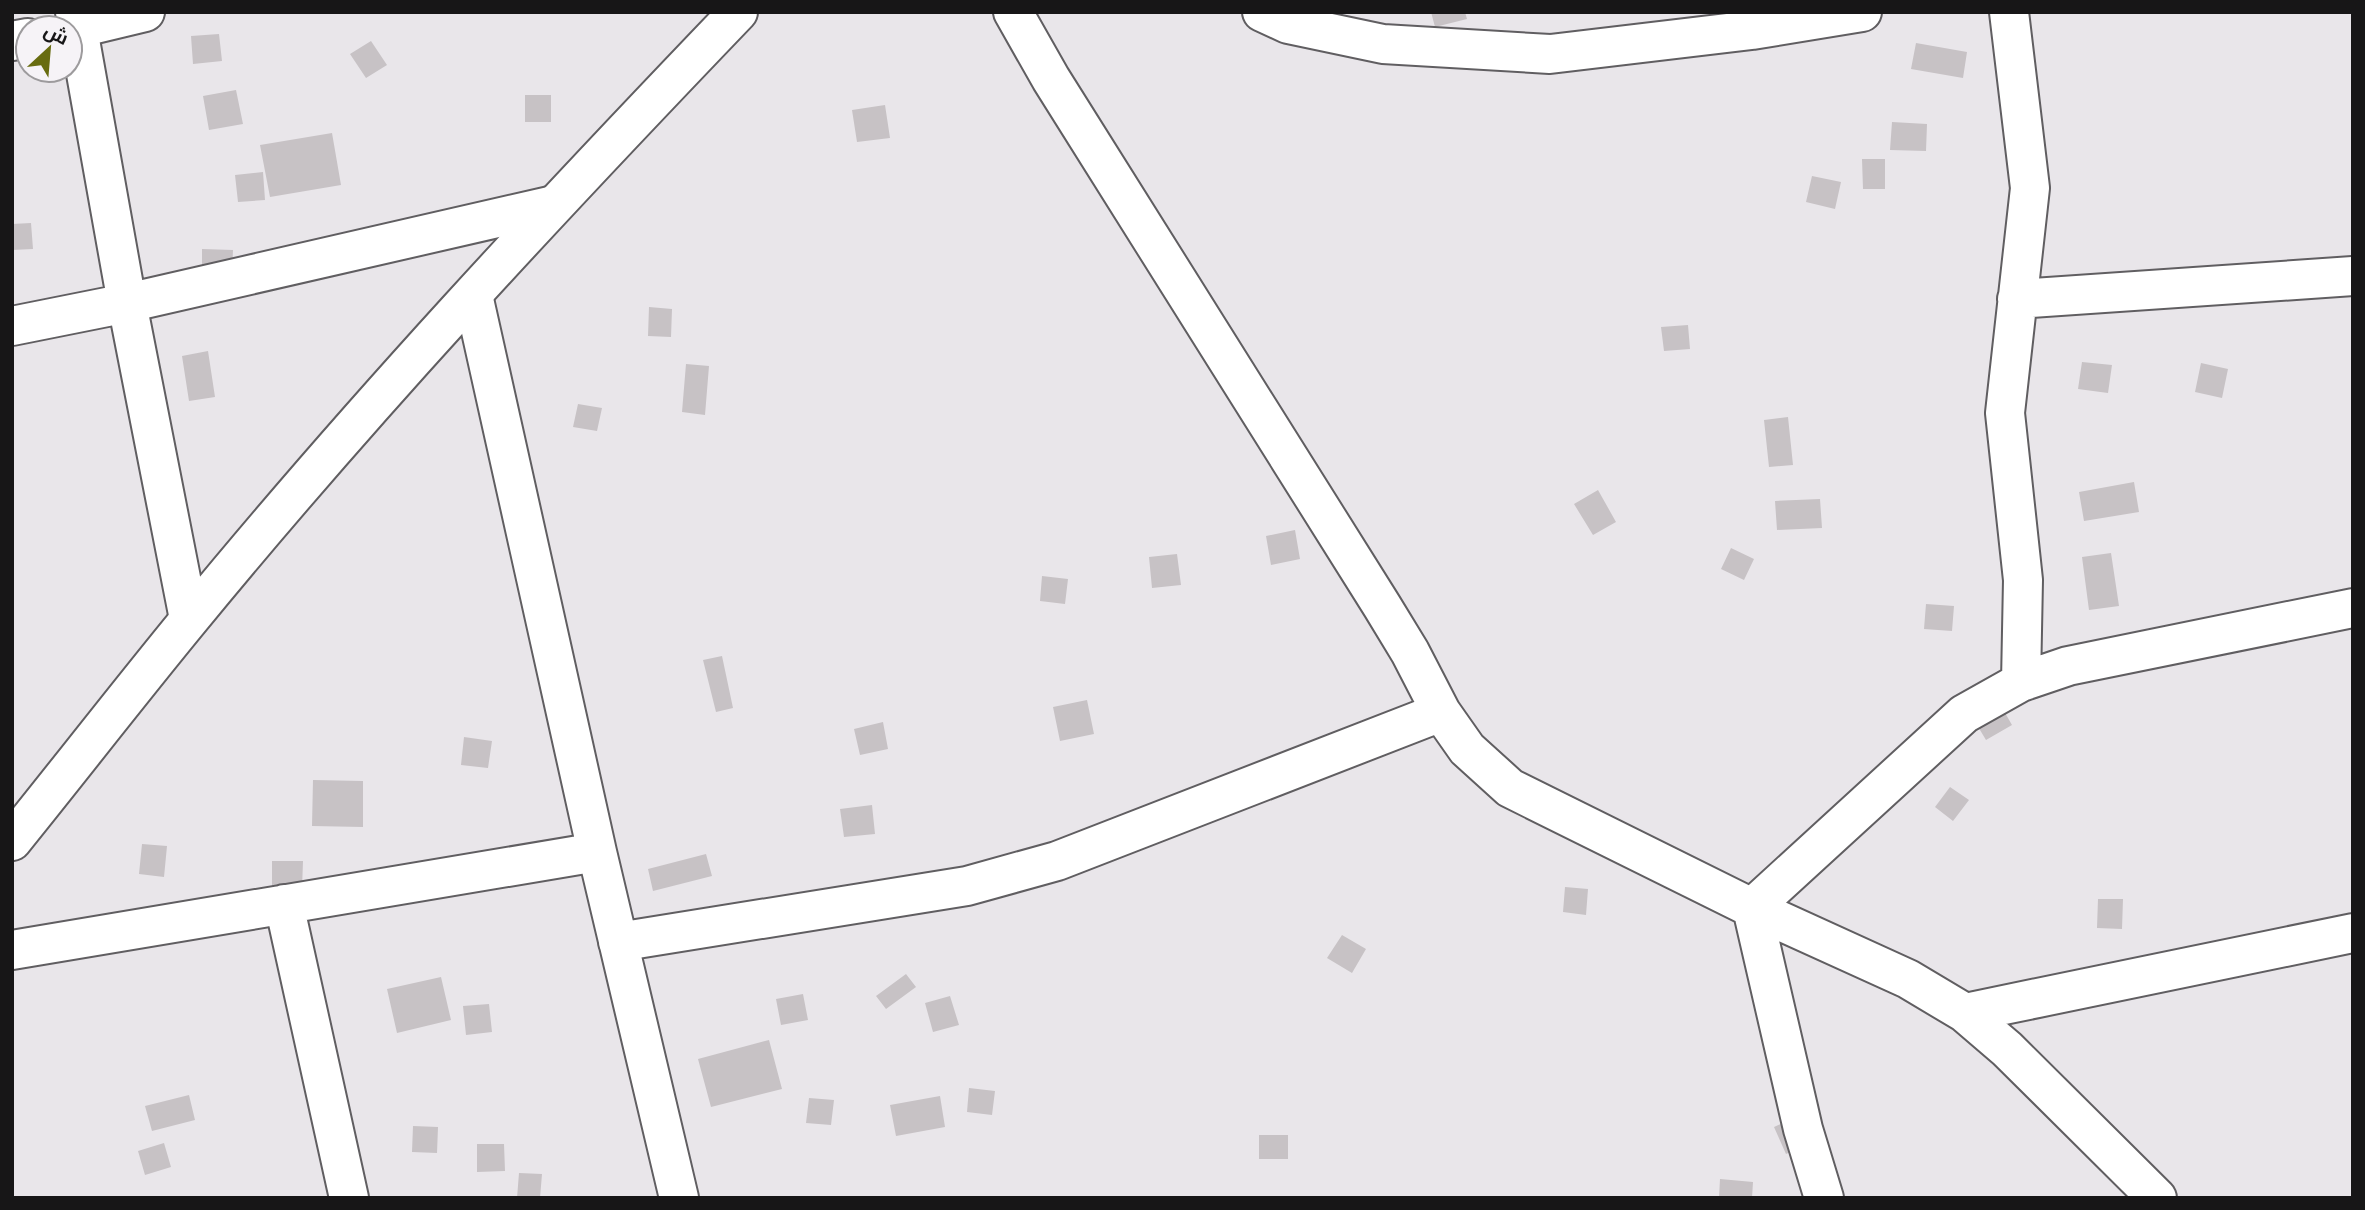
<svg xmlns="http://www.w3.org/2000/svg" width="2365" height="1210" font-family="Quicksand,Cairo,sans-serif">
<style>
.building{fill:#c7c2c5}
.lines{fill:none;stroke-linecap:round;stroke-linejoin:round}
.minor-casing{stroke:#605e61;stroke-width:42}
.major-casing{stroke:#605e61;stroke-width:42}
.minor{stroke:#fff;stroke-width:38}
.major{stroke:#fff;stroke-width:38}
</style>
<rect width="100%" height="100%" fill="#e9e6ea"/>
<path class="building" d="M1431,12H1465L1467,19L1435,27Z
M219,34L222,61L193,64L191,36Z
M371,41L387,65L366,78L350,54Z
M1916,43L1967,52L1963,78L1911,69Z
M236,90L243,124L209,130L203,96Z
M525,95H551V122H525Z
M885,105L890,138L857,142L852,110Z
M1892,122L1927,124L1926,151L1890,150Z
M332,133L341,185L270,197L260,145Z
M1862,159H1885V189H1863Z
M263,172L265,200L238,202L235,175Z
M1812,176L1841,182L1835,209L1806,202Z
M31,223L33,249L12,250V224Z
M202,249L233,250L232,272L202,271Z
M649,307L672,309L671,337L648,336Z
M1688,325L1690,349L1664,351L1661,327Z
M208,351L215,397L189,401L182,356Z
M2082,362L2112,365L2108,393L2078,389Z
M2201,363L2228,369L2222,398L2195,392Z
M686,364L709,366L705,415L682,412Z
M578,404L602,408L597,431L573,427Z
M1788,417L1793,465L1769,467L1764,420Z
M2134,482L2139,512L2084,521L2079,492Z
M1598,490L1616,522L1593,535L1574,504Z
M1820,499L1822,528L1777,530L1775,501Z
M1295,530L1300,559L1271,565L1266,536Z
M1731,548L1754,559L1744,580L1721,569Z
M2111,553L2119,606L2089,610L2082,557Z
M1177,554L1181,585L1152,588L1149,557Z
M1042,576L1068,579L1065,604L1040,601Z
M1926,604L1954,606L1952,631L1924,629Z
M722,656L733,708L716,712L703,660Z
M1997,699L2012,725L1986,740L1971,715Z
M1087,700L1094,734L1060,741L1053,707Z
M883,722L888,749L860,755L854,729Z
M464,737L492,741L488,768L461,765Z
M313,780L363,781V827L312,826Z
M1950,787L1969,800L1953,821L1935,807Z
M872,805L875,834L844,837L840,809Z
M142,844L167,846L164,877L139,874Z
M706,854L712,876L653,891L648,869Z
M272,861H303L302,889H272Z
M1565,887L1588,889L1586,915L1563,912Z
M2098,899H2123L2122,929L2097,928Z
M1342,935L1366,949L1352,973L1327,958Z
M906,974L916,987L886,1009L876,996Z
M441,977L451,1020L397,1033L387,989Z
M803,994L808,1020L781,1025L776,999Z
M950,996L959,1025L933,1032L925,1003Z
M489,1004L492,1032L466,1035L463,1006Z
M769,1040L782,1089L711,1107L698,1059Z
M969,1088L995,1091L992,1115L967,1112Z
M189,1095L195,1120L152,1131L145,1106Z
M940,1096L945,1127L896,1136L890,1105Z
M809,1098L834,1100L831,1125L806,1123Z
M1800,1115L1812,1142L1786,1154L1774,1127Z
M413,1126L438,1127L437,1153L412,1152Z
M1259,1135H1288V1159H1259Z
M164,1143L171,1167L145,1175L138,1151Z
M477,1144H504L505,1171L477,1172Z
M519,1173L542,1174L540,1198H517Z
M1720,1179L1753,1182L1752,1198H1719Z"/>
<g class="lines">
<defs>
<path id="minor" d="M75,12L127,303L189,619
M1013,12L1051,79L1382,606L1410,652L1441,712L1467,749L1510,788L1752,908L1908,979L1965,1013L2007,1049L2157,1198
M1262,12L1288,24L1383,44L1550,54L1752,30L1862,12
M2009,12L2030,188L2005,413L2023,580L2021,682
M70,30L145,12
M12,41L28,38
M473,295L597,852L679,1198
M2017,299L2353,276
M12,326L127,303L554,205
M284,904L349,1198
M1752,908L1964,714L2021,682L2068,666L2353,608
M1752,908L1803,1129L1824,1198
M618,942L967,886L1057,861L1441,712
M12,950L597,852
M1965,1013L2353,933"/>
<path id="major" d="M12,841C71,768 129,693 189,620C362,409 549,209 738,12"/>
</defs>
<use href="#minor" class="minor-casing"/>
<use href="#major" class="major-casing"/>
<use href="#minor" class="minor"/>
<use href="#major" class="major"/>
</g>
<rect width="2365" height="1210" fill="none" stroke="#171617" stroke-width="28"/>
<g transform="translate(49 49) rotate(26)"><circle r="33" fill="#f6f3f7" stroke="#9d9b9d" stroke-width="2"/>
<path d="M0-5L12 26L0 18L-12 26Z" fill="#686c10"/>
<text y="-10" font-size="19" font-weight="bold" text-anchor="middle" fill="#171617">ش</text>
</g>
</svg>
